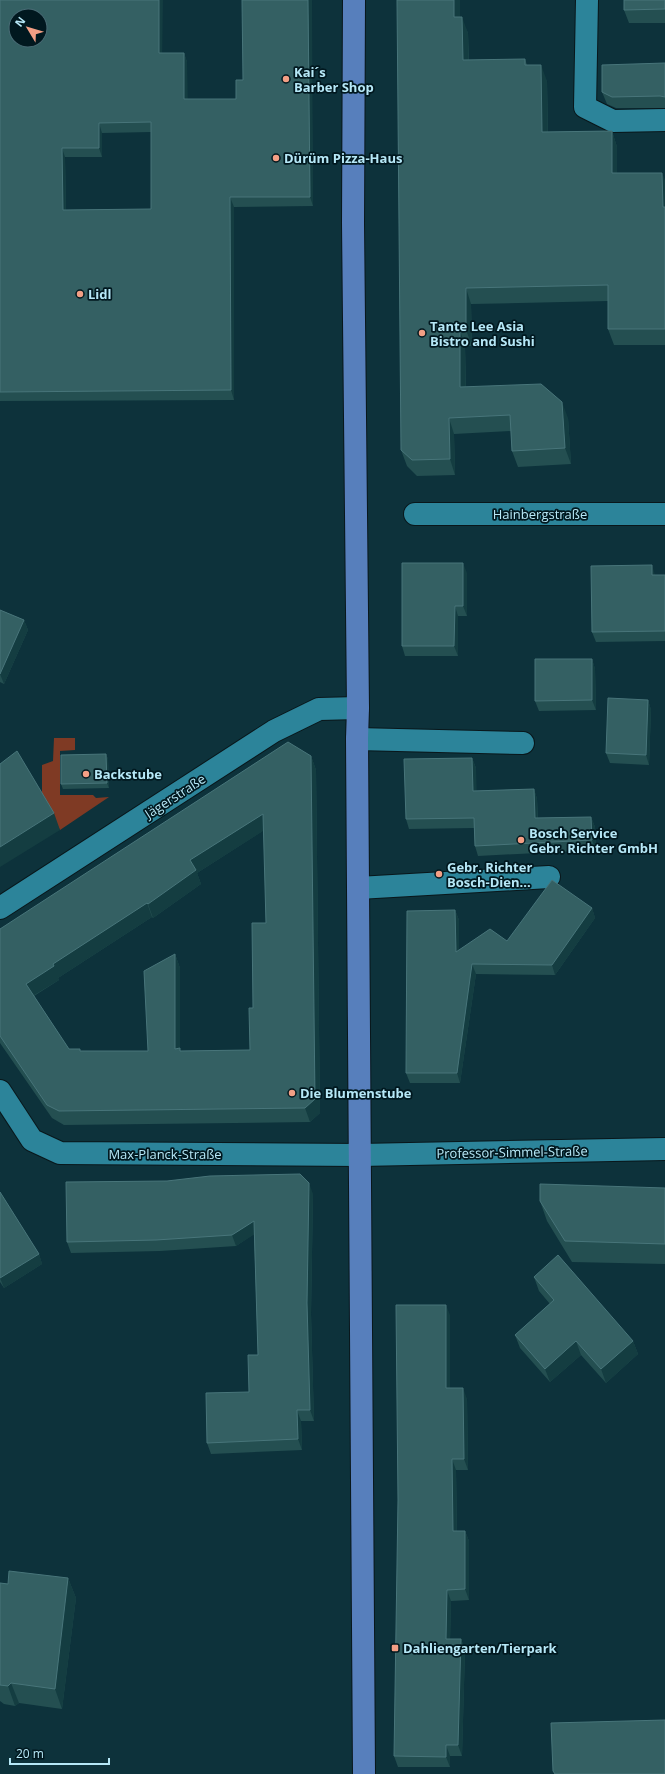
<svg xmlns="http://www.w3.org/2000/svg" width="665" height="1774" font-family="'Open Sans',sans-serif">
<style>
.green{fill:#7f3a24}
.lines{fill:none;stroke-linecap:round;stroke-linejoin:round}
.minor-casing{stroke:#09171b;stroke-width:24}
.major-casing{stroke:#09171b;stroke-width:24}
.minor{stroke:#2c849a;stroke-width:22}
.major{stroke:#577fbc;stroke-width:22}
.wall{fill:#244f51;fill-rule:evenodd}
.shaded-wall{fill:#143d41}
.building{fill:#346063;stroke:#48757a;fill-rule:evenodd}
.poi-dot{fill:#f39f85;stroke:#01181f;stroke-width:1.5}
.labels{text-anchor:middle;dominant-baseline:central;stroke-width:3.5;stroke-linejoin:round;paint-order:stroke}
.poi-label{font-size:13px;font-weight:bold;fill:#b6e8f7;stroke:#01181f;text-anchor:start}
.street-label{font-size:13px;fill:#b6e8f7;stroke:#01181f}
</style>
<rect width="100%" height="100%" fill="#0d323b"/>
<path class="green" d="M54,738H75V750L60,751V795H93L96,798L109,797L60,830L42,799V765L53,761Z"/>
<g class="lines">
<defs>
<path id="minor" d="M587,0L585,107L613,121L665,120
M415,514H665
M357,739L523,743
M358,888L549,877
M0,908L274,731L319,709L358,708
M0,1091L32,1140L60,1153L360,1155L665,1149"/>
<path id="major" d="M354,0L353,223L358,708L357,739L364,1774"/>
</defs>
<use href="#minor" class="minor-casing"/>
<use href="#major" class="major-casing"/>
<use href="#minor" class="minor"/>
<use href="#major" class="major"/>
</g>
<path class="wall" d="M0,0L162,53H184L187,62V99H236L243,80L311,12L313,206L234,207V400L0,401ZM151,132V209L66,210L65,157H102V133Z
M665,0V23H629L624,10Z
M460,17L468,33L469,60L525,59L527,65L547,81L548,132L612,131L617,147V173L665,180V345H614L608,329V301L471,304L472,346H465L466,387L568,418L571,464L518,467L512,451L511,431L454,434L455,475L417,476L407,466L401,450Z
M665,63V108H616L607,104L602,92Z
M467,573V616H458V656H405L402,646Z
M655,575H665V641L596,642L592,632Z
M0,610L24,620L28,630L4,684L0,682Z
M592,659L595,669L596,710L539,711L535,701Z
M648,700L651,710L649,765L610,763L606,753Z
M106,754L108,759L109,788L63,789L61,784Z
M311,756L316,770L320,1113L310,1122L64,1125L52,1118L0,1043V929ZM264,830L266,923L253,1008L250,1050L180,1051V968L175,954L148,1051H81L69,1049L34,996L59,980L58,978L152,917L153,918L201,884L197,873Z
M472,758L476,768V791L534,789L537,799L538,818L591,817L595,827L596,850L478,856L475,846L474,828L409,829L406,819Z
M592,908L595,918L555,975L476,974L460,1083H410L406,1073L455,910L459,920V950L507,941Z
M665,1188V1264L572,1262L547,1221L540,1201Z
M0,1192L39,1254L42,1264L4,1288L0,1282Z
M313,1194L311,1314L314,1421H301L302,1450L211,1454L207,1443L249,1392L258,1355L254,1234L236,1246L160,1251L71,1253L67,1242Z
M534,1277L633,1341L638,1354L606,1383L581,1355L550,1382L520,1348L515,1335L550,1304L539,1291Z
M450,1315V1388L467,1399L468,1470H456L457,1531H465L469,1541V1600L451,1601L450,1639H461L465,1650L462,1756H450V1767H398L394,1756Z
M68,1578L76,1598L62,1709L19,1703L15,1706L4,1704L0,1701V1583L8,1584Z"/>
<path class="shaded-wall" d="M159,0H163L162,62L159,53Z
M308,0H312L313,206L310,197Z
M454,0H460V33L454,17Z
M462,17L468,33L469,76L463,60Z
M184,53L187,62L188,109L184,99Z
M541,65L547,81L548,148L542,132Z
M99,123L102,133V157L99,148Z
M612,131L617,147V189L612,173Z
M62,148L65,157L66,220L63,210Z
M662,173L665,180V213L663,207Z
M230,197L234,207V400L231,390Z
M466,288L471,304L472,346L466,330Z
M460,330L465,346L466,403L460,387Z
M562,402L568,418L571,464L565,448Z
M449,418L454,434L455,475L450,459Z
M463,563L467,573V616L463,606Z
M652,565L655,575H652Z
M455,606L458,616V656L454,646Z
M24,620L28,630L4,684L0,674Z
M592,659L595,669L596,710L592,700Z
M648,700L651,710L649,765L646,755Z
M106,754L108,759L109,788L107,783Z
M311,756L316,770L320,1113L310,1122L305,1108Z
M472,758L476,768L477,801L473,791Z
M534,789L537,799L538,828L535,818Z
M54,813L60,830L0,867V847Z
M263,814L268,828L197,873L201,884L153,918L148,904L190,860Z
M591,817L595,827L596,850L592,840Z
M147,903L152,917L58,978L59,980L31,997L26,984L53,964Z
M592,908L595,918L555,975L552,965Z
M455,910L459,920V962L456,952Z
M175,954L180,968V1049L185,1062L175,1049Z
M472,964L476,974L460,1083L457,1073Z
M309,1183L313,1194L311,1314L314,1421L310,1410L307,1303Z
M254,1221L258,1232L236,1246L232,1235Z
M39,1254L42,1264L4,1288L0,1278Z
M446,1305L450,1315V1399L446,1388Z
M576,1341L581,1355L550,1382L545,1369Z
M633,1341L638,1354L606,1383L601,1369Z
M463,1388L467,1399L468,1470L464,1459Z
M297,1410L301,1421L302,1450L298,1439Z
M452,1459L456,1470L457,1542L453,1531Z
M465,1531L469,1541V1600L465,1589Z
M68,1578L76,1598L62,1709L55,1689Z
M447,1590L451,1601L450,1649L446,1639Z
M461,1639L465,1650L462,1756L458,1745Z
M11,1683L19,1703L15,1706L8,1686Z
M446,1745L450,1756V1767L446,1757Z"/>
<path class="building" d="M0,0H159V53H184V99H236V80H243L242,0H308L310,197H230L231,390L0,392ZM16,16H40V40H16ZM151,122V209L63,210L62,148H99V123Z
M397,0H454V17H462L463,60L525,59V65H541L542,132L612,131V173H662L663,207H665V329H608V285L466,288V330H460V387L541,384L562,402L565,448L512,451L510,415L449,418L450,459L412,460L401,450Z
M624,0H665V9L624,10Z
M665,63V97L660,96L612,97L602,92V65Z
M402,563H463V606H455L454,646H402Z
M652,565V575H665V631L592,632L591,566Z
M0,610L24,620L0,674Z
M535,659H592V700L535,701Z
M608,698L648,700L646,755L606,753Z
M288,742L311,756L315,1099L305,1108L59,1111L47,1105L0,1036V929ZM263,814L266,923H252L253,1008H249L250,1050L180,1051V1048L175,1049V954L144,971L148,1051H80V1049H69L26,984L54,966L53,964L147,903L148,904L196,870L190,860Z
M17,751L54,813L0,847V764Z
M106,754L107,783L61,784V755Z
M472,758L473,791L534,789L535,818L591,817L592,840L475,846L474,818L406,819L404,759Z
M552,880L592,908L552,965L472,964L457,1073H406L407,911L455,910L456,952L490,929L507,941Z
M300,1174L309,1183L307,1303L310,1410H297L298,1439L207,1443L206,1393L249,1392L248,1355H258L254,1221L232,1235L156,1240L67,1242L66,1182L167,1181L210,1176Z
M540,1184L665,1188V1244L565,1241L540,1201Z
M0,1192L39,1254L0,1278Z
M558,1255L633,1341L601,1369L576,1341L545,1369L515,1335L554,1300L534,1277Z
M396,1305H446V1388H463L464,1459H452L453,1531H465V1589L447,1590L446,1639H461L458,1745H446V1757L394,1756L398,1500Z
M9,1571L68,1578L55,1689L11,1683L8,1686L0,1685V1583L8,1584Z
M665,1720V1774H555L553,1771L551,1723Z"/>
<g class="poi-dot">
<circle cx="286" cy="79" r="4"/>
<circle cx="276" cy="158" r="4"/>
<circle cx="80" cy="294" r="4"/>
<circle cx="422" cy="333" r="4"/>
<circle cx="86" cy="774" r="4"/>
<circle cx="521" cy="840" r="4"/>
<circle cx="439" cy="874" r="4"/>
<circle cx="292" cy="1093" r="4"/>
<rect x="391" y="1644" width="8" height="8" rx="2"/>
</g>
<g class="labels">
<g class="poi-label">
<text x="294" y="72">Kai´s<tspan x="294" dy="15">Barber Shop</tspan></text>
<text x="284" y="158">Dürüm Pizza-Haus</text>
<text x="88" y="294">Lidl</text>
<text x="430" y="326">Tante Lee Asia<tspan x="430" dy="15">Bistro and Sushi</tspan></text>
<text x="94" y="774">Backstube</text>
<text x="529" y="833">Bosch Service<tspan x="529" dy="15">Gebr. Richter GmbH</tspan></text>
<text x="447" y="867">Gebr. Richter<tspan x="447" dy="15">Bosch-Dien...</tspan></text>
<text x="300" y="1093">Die Blumenstube</text>
<text x="403" y="1648">Dahliengarten/Tierpark</text>
</g>
<g class="street-label">
<text x="540" y="514">Hainbergstraße</text>
<text transform="translate(175 796) rotate(-33)">Jägerstraße</text>
<text transform="translate(512 1152) rotate(-1)">Professor-Simmel-Straße</text>
<text x="165" y="1154">Max-Planck-Straße</text>
</g>
</g>
<g transform="translate(28 28) rotate(308)"><circle r="19" fill="#01181f" stroke="#496b75"/>
<path d="M0-3L7 15L0 10L-7 15Z" fill="#f39f85"/>
<text y="-6" font-size="11" font-weight="bold" text-anchor="middle" fill="#b6e8f7">N</text>
</g>
<path d="M10 1758v6h99v-6" fill="none" stroke="#b6e8f7" stroke-width="2"/>
<text x="16" y="1758" font-size="12" fill="#b6e8f7" stroke="#01181f" stroke-width="3" paint-order="stroke">20 m</text>
</svg>
